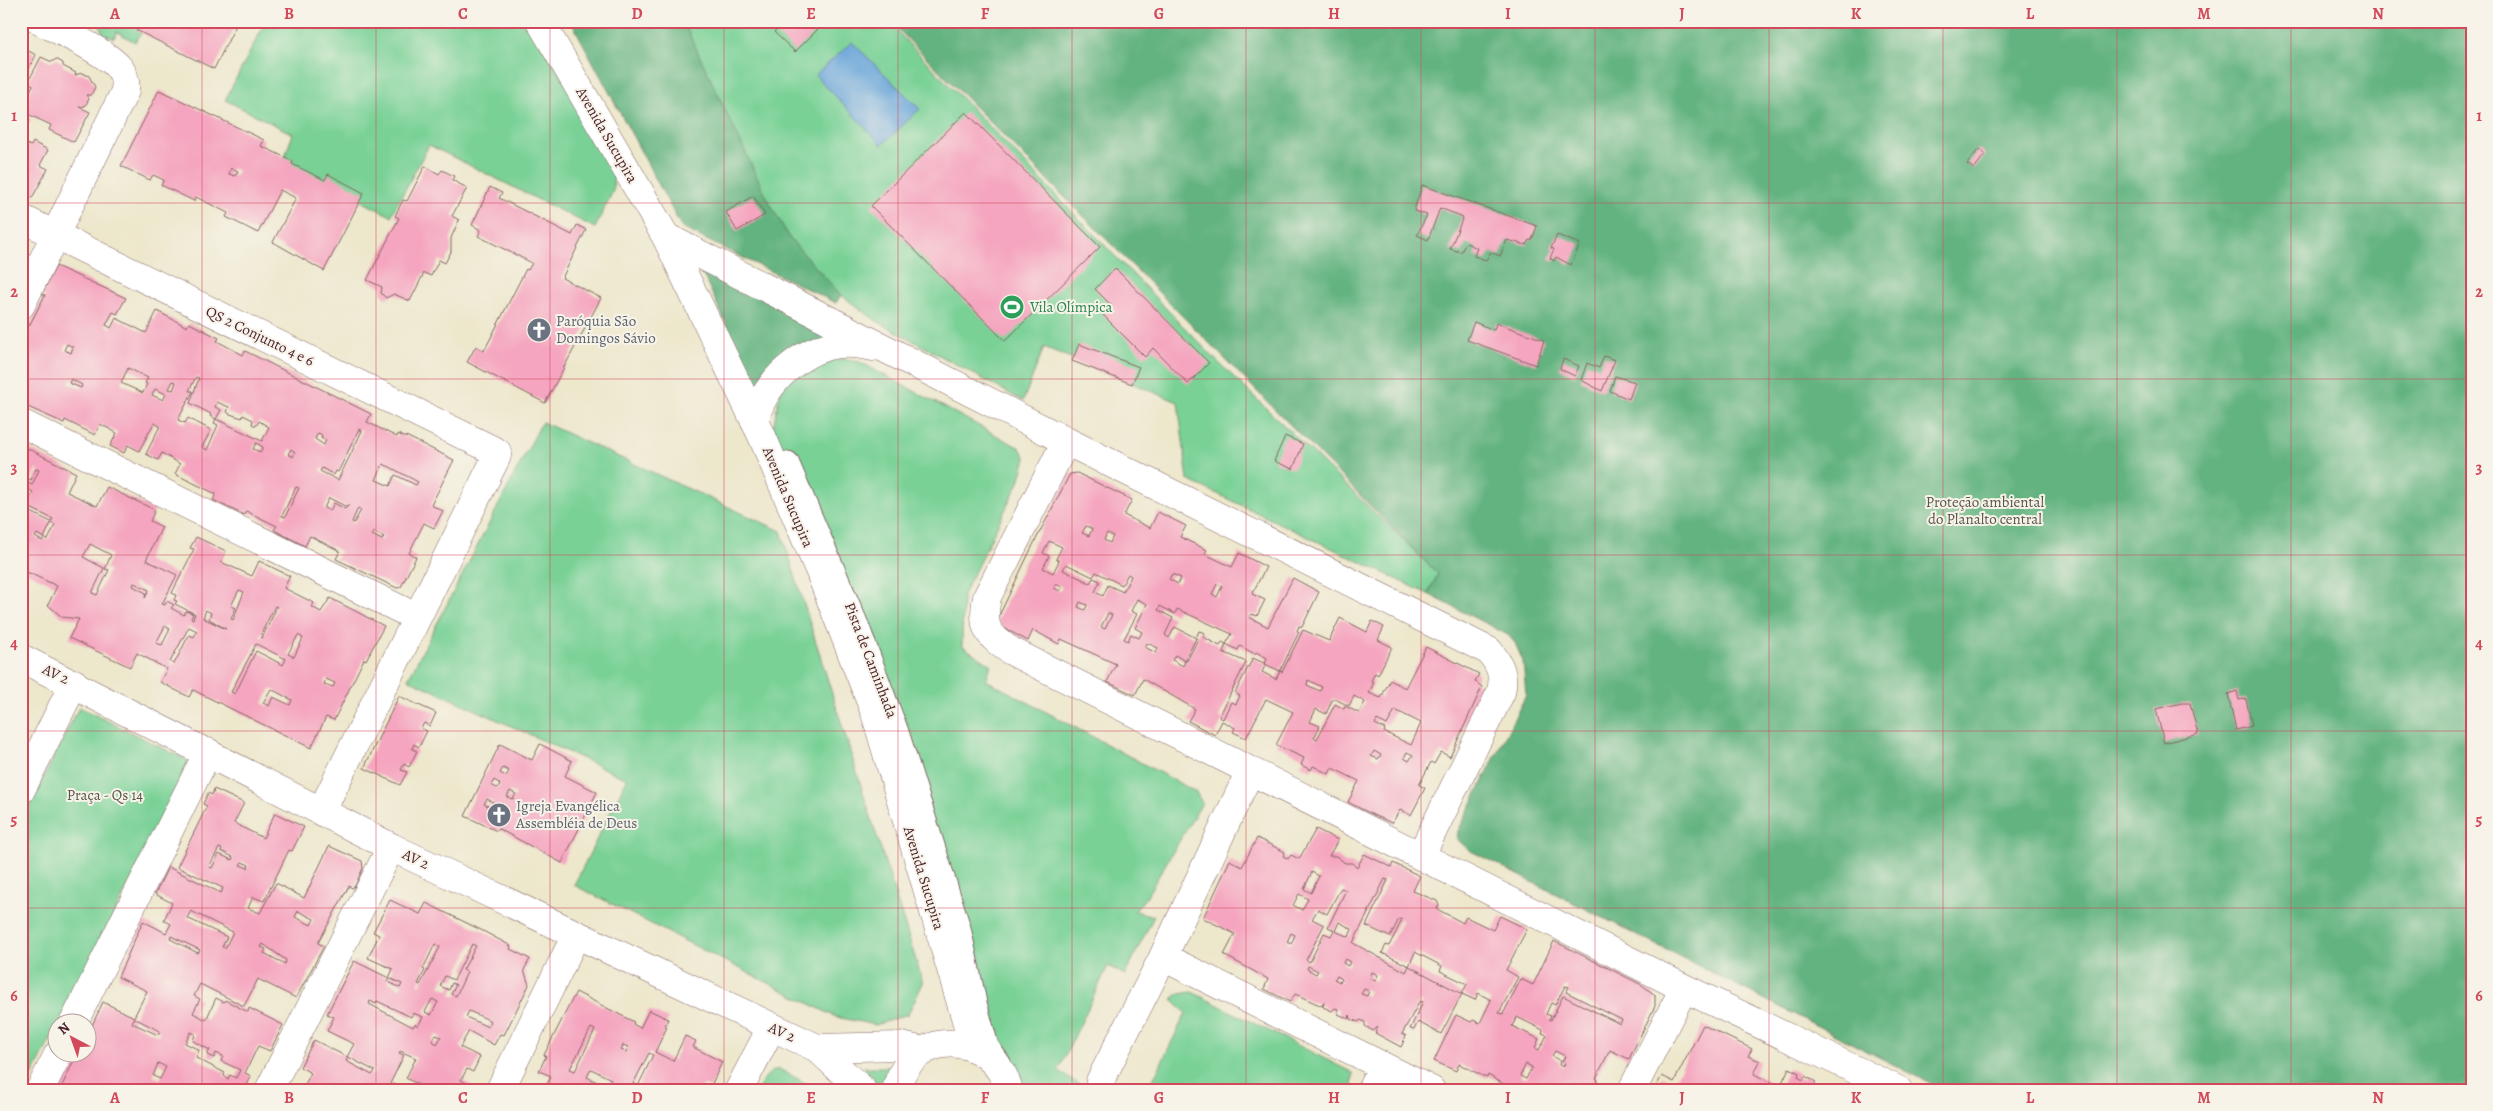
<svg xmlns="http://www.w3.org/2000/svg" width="2493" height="1111" font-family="Alegreya,serif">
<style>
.green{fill:#79d196;stroke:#627860}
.forest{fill:#62b37f;stroke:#566955}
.water{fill:#68a5da;stroke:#596282}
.building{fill:#f5a5bf;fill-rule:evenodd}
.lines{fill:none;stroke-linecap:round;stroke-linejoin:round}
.pedestrian-casing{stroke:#836563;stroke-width:23}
.minor-casing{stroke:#836563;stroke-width:29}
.tertiary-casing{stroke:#836563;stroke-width:29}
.pedestrian{stroke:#fff;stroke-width:21}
.minor{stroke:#fff;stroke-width:28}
.tertiary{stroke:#fff;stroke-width:28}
.grid{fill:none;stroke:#d1495b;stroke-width:1;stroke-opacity:0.55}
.labels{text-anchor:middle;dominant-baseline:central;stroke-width:4;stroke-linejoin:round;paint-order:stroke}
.street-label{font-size:15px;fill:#4a1f2b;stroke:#f7f3e8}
.leisure-label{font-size:15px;fill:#27864d;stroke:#f7f3e8;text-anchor:start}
.worship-label{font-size:15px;fill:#5b616d;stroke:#f7f3e8;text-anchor:start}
.park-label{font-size:15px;fill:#58544b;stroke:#f7f3e8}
.neatline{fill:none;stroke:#d1495b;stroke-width:2}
.grid-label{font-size:16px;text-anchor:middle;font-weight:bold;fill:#d1495b}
</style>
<rect width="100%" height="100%" fill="#f7f3e8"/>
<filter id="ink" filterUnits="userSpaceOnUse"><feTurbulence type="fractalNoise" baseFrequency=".02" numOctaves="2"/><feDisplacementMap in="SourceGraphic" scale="10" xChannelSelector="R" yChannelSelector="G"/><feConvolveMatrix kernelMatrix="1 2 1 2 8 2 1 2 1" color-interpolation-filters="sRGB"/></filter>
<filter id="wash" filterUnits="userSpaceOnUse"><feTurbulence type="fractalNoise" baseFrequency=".0096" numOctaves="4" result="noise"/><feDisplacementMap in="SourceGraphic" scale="20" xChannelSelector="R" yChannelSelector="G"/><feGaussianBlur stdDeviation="1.12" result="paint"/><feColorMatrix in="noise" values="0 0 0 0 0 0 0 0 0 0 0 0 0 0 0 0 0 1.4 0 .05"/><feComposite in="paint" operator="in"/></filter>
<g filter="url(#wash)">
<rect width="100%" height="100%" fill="#ede7cc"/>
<path class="green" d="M101,21H149L135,42L117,32L114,38L103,34L100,26Z
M266,21H528L614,164L613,191L595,228L429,145L391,216L283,162L293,134L225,100Z
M683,21H887L1216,360L1438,574L1428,594L1188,480L1178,402L1044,347L1023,401L875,320L841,295L813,266L790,239L768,202Z
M834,357L860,362L1020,448L1026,458L1019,482L963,595L962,646L991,665L986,680L1196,792L1202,803L1146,897L1135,911L1154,916L1125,975L1108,966L1058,1071L1089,1090H1018L1007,1072L773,428L780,392L797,371Z
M542,422L781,531L923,983L908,1014L876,1025L836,1017L574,885L627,779L408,679Z
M79,707L191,762L25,1090H21V823Z
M1192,992L1353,1073L1352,1090H1148L1186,1013L1172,999L1178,994Z
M864,1067H890L889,1090H883Z
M779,1069L819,1090H758C763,1080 767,1072 779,1069Z"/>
<path class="forest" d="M571,21H683L769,202L790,239L841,295L836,303L682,228Z
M890,21H2472V1090H1944L1469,850L1457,839L1458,831L1526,695L1523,661L1515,643L1508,635L1428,594L1438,574Z
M694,256L829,336L761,396Z"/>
<path class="water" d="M852,42L920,109L882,145L815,75Z"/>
<g id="blocks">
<path class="building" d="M140,21H238L214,69L136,30Z
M784,21H826L795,52L774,32Z
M21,47L36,55L21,83Z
M41,57L52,62L56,59L63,63V66L76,73L75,75L82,73L89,76L95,87L91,95H86L89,99L85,106L79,107L90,112L74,142L49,130L51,125L21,111L33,85L28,82Z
M159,90L264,140L261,146L293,161L292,164L325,180L328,174L364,193L324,271L273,242L296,198L280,190L258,233L226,217L228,213L196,197L194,201L161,185L164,180L153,175L150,180L121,166ZM231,168L238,171L235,176L229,174Z
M966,112L1100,247L1005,341L871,206Z
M21,116L30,120L21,137Z
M21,142L31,146L33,142L48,150L40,165L48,169L32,198L21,192Z
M1979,149L1985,154L1974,169L1967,164Z
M425,166L439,174L442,170L454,176L452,180L467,188L452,216L459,220L451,238V252L445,263L439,260L431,276L424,273L410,301L394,294L386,298L381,293L382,287L367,280L399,218L395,216L403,200L407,201Z
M1422,185L1537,226L1532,240H1529L1526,245L1507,240L1500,256L1491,252L1486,260L1474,256L1477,248L1466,243L1461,252L1450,249L1463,217L1440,208L1428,240L1417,235L1427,215L1414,211Z
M490,187L502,193L499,198L572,235L577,225L586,230L562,278L601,298L545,403L467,362L476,346L484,351L526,269L528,270L532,263L478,236L481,230L472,225Z
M753,196L765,215L737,231L726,212Z
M1557,235L1580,244L1571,265L1556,257L1554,261L1550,258L1554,249L1551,248Z
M56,266L126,298L117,314L113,312L106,325L111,328L116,318L146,333L157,311L187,327L189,323L219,338L217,341L243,355L245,351L371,414L367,422L397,437L398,434L406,438V436L454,460L431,505L443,511L434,528L424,523L409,553L416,557L401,587L397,588L336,559L340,551L310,536L305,546L274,530L277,526L246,511L244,515L213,500L216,494L175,474L180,464L162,453L158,460L146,454L160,426L154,423L139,451L128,445L124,453L110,446L117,433L100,424L95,435L65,420L64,423L21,404V336L27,325L29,326L45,295L42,294ZM67,344L73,347L71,353L64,350ZM128,368L148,378L145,383L147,384L143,393L121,383ZM196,377L199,378L190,403L211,414L210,416L216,419L221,410L215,407L217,402L229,407L227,412L230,414L242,418L243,415L253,420L252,424L256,426L259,421L269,427L262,441L216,419L214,423L218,425L207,450L202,447L211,430L188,418L185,423L178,420L193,391H189ZM71,379L82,385L81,388L69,383ZM173,381L176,382L173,390L169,389ZM155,389L166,394L163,400L152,395ZM359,429L362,431L338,480L320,471L322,468L334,475L336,471L338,472ZM318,433L322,435L321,438L326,440L324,445L315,439ZM256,443L263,447L260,452L253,449ZM291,449L295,452L293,457L288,454ZM383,464L390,467L418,482L416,485L395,475L390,486L376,480ZM296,487L299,488L285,517L282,516ZM329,498L347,507L350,504L345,509L334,503L330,511L324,508ZM358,508L361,510L354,523L352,522ZM374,532L384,537L382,540L372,535Z
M1115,268L1209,363L1188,384L1153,348L1145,357L1103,315L1112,306L1095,289Z
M1474,322L1494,330L1496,323L1544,340L1536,365L1467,340Z
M1079,344L1139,367L1132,384L1072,361Z
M1604,356L1615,360L1602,391L1581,380L1587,363L1599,368Z
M1563,359L1579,366L1575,376L1560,369Z
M1615,376L1635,382L1629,399L1610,391Z
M1285,436L1303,444L1293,469L1274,461Z
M21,445L76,473L67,492L97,506L107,487L155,510L150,521L162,527L146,560L177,575L162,604L165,605L167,601L174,605L171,608L184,615L186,611L193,614L191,618L193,619L195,614L175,604L177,601L174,600L176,595L172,593L194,549L190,548L196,537L226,551L221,562L252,576L259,561L290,576L284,588L314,603L312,607L321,612L330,598L384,626L366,660L364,659L334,720L326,717L311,748L193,690L189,697L160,682L167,669L137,653L130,667L69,638L79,619L62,617L48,605L57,586L27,572L21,583V540L27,543L28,541L21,538V507L51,522L53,519L26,506L33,492L29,490L21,505ZM36,469L39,470L32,485L24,481L26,478L31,480ZM51,523L55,525L48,540L44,538L42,541L35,537L37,534L44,538ZM90,544L111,555L105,569L109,570L97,595L92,593L104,568L83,557ZM134,583L149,590L145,598L146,593L133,586ZM239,590L244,592L233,620L231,619L236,608L231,606ZM275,606L277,607L262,638L260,636ZM206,610L211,613L209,619L226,629L203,618ZM165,626L170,629L162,645L156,643ZM189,627L197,631L194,637L189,635L174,664L170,662ZM298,635L303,638L294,657L288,654ZM256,644L286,659L283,665L256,651L235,694L231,692ZM326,679L335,683L333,687L324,684ZM271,689L292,700L290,705L273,697L269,706L263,703Z
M1077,473L1132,500L1124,515L1150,528L1158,512L1186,526L1180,537L1207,550L1205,554L1232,567L1239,553L1266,567L1252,594L1265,600L1257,616L1251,614L1249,617L1268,627L1293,578L1319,592L1302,627L1299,626L1297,631L1299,632L1280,671L1282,672L1303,630L1329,641L1340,618L1367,632L1372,621L1384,627L1378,640L1392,647L1378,675L1375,673L1371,681L1374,682L1369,693L1381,698L1390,680L1405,688L1426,647L1479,674L1475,681L1482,687L1450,757L1441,752L1434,764L1431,762L1419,785L1425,788L1411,815L1400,810L1392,823L1375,816L1348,802L1359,781L1332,768L1329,774L1313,766L1311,770L1301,765L1304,758L1276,745L1293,712L1266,699L1246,738L1233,732L1235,728L1222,721L1215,735L1188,721L1195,709L1143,679L1135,695L1107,682L1116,664L1061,639L1059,644L1033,630L1028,641L1002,627L997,620L1032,547L1070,474ZM1086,526L1092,529L1089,536L1082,533ZM1107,533L1113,536L1110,543L1104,540ZM1049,541L1062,547L1056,559L1059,561L1053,573L1043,568L1049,556L1043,553ZM1066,564L1093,577L1096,572L1122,585L1128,574L1131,576L1123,592L1108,585L1103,596L1095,592L1100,581L1093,578L1090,583L1063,570ZM1172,574L1181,578L1178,584L1169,579ZM1056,584L1062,587L1060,591L1054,588ZM1217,584L1222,586L1217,597L1212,594ZM1137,599L1147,604L1135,628L1142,632L1139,638L1131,634L1128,641L1124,639L1137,614L1131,611ZM1080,602L1087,605L1085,610L1078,607ZM1160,606L1175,614L1177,609L1232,634L1226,644L1222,642L1220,646L1203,637L1205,633L1199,631L1196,638L1198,639L1187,661H1185L1196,638L1175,627L1169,638L1165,635L1173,618L1158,610ZM1108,613L1112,615L1105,629L1101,627ZM1147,643L1158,648L1156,653L1145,647ZM1226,644L1238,650L1240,646L1255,654L1256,652L1267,658L1265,664L1280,671L1276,679L1262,672L1266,664L1253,658L1235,693L1240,696L1236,704L1231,702L1223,719L1219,717L1246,662L1223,652ZM1175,655L1185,661L1183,666L1172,660ZM1308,680L1322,687L1320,691L1307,685ZM1354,696L1365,702L1359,713L1345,706L1344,709L1335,704L1317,739L1314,738L1320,726L1310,722L1316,709L1326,714L1333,698L1349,706ZM1395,710L1421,723L1411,745L1384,732L1385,729L1375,724L1377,720L1387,725ZM1374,751L1381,755L1378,759L1371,756ZM1407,752L1413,755L1409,761L1404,758Z
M2237,691L2239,700L2246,699L2252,726L2236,730L2228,694Z
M399,696L436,713L430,726L424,723L421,728L427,731L419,747L414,744L412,749L417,751L409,767L404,764L401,770L407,772L400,785L364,768Z
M2182,703H2190L2198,734L2164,743L2156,709Z
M500,744L532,760L540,744L572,761L565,776L597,792L562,863L499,829L497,831L465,816ZM503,768L509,771L506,776L500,773ZM494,780L499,783L500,786L497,788L491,785ZM510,791L516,794L513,799L507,797ZM487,799L493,802L490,807L484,804Z
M214,789L244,803L234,823L263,838L275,813L304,827L292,851L289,850L264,901L253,897L248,908L260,913L276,883L304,898L329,846L362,861L363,868L355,886L352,888L349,886L318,943L324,946L296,998L258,979L244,1006L200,984L194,996L200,999L193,1013L206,1020L216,998L224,1002L225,1000L248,1012L249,1008L283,1025L270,1051L258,1046L245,1073L251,1076L245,1090H60L77,1054H88V1034L103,1002L134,1017L147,991L118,977L143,921L166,933L171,924L164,920L172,903L155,894L168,867L221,893L223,888L177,867L207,806L203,804L208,793L212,795ZM219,848L222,849L221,851L233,857L232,860L219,854L212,868L209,867ZM242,862L249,865L248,868L240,865ZM191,911L233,932L225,948L222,947L227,937L187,918ZM298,911L314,919L311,925L295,917ZM171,936L200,950L198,953L170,939ZM263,944L286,960L285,964L264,953L266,949L261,947ZM134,1018L160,1031L158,1035L132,1023ZM191,1032L195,1034L193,1041L210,1050L207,1055L214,1058L216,1053L223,1056L221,1061L240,1070L236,1078L230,1075L228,1079L224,1076L225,1073L196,1058L199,1050L185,1043ZM158,1063L166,1067L160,1079L153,1076Z
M1316,829L1338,840L1329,856H1336L1345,863H1352L1357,868L1364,854L1391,867L1393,863L1420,876L1413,891L1437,901L1439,905L1437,909L1463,923L1466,917L1493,930L1500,916L1527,929L1506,970L1518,977L1499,1013L1503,1014L1521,979L1533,985L1554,941L1642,985L1655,995V1006L1629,1059L1610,1050L1596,1078L1598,1080L1593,1090H1514L1488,1075L1487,1078L1459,1064L1456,1071L1434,1061L1456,1015L1471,1022L1473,1020L1480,1023L1491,1000L1478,993L1475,1000L1462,994L1467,984L1440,971L1442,966L1415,952L1409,966L1382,953L1386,945L1389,946L1402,920L1399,919L1390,937L1366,926L1388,880L1385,879L1353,943L1406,972L1409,966L1462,994L1441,1034L1418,1022L1414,1030L1410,1029L1423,1002L1420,1001L1402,1034L1406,1036L1401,1047L1375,1033L1378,1027L1373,1031L1365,1026V1022L1361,1020L1358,1022L1351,1019L1350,1015L1349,1019L1338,1014V1009L1335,1008L1332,1011L1323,1007L1324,1002L1322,1006L1295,994L1290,1002L1264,989L1268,979L1224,955L1235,934L1203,918L1230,860L1242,867L1257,838L1285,852L1283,856L1288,859L1291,855L1299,859ZM1312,872L1319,876L1311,893L1304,889ZM1341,888L1346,890L1328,927L1334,930L1331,936L1324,933L1310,962L1306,960L1324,925L1312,919L1318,909L1327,914ZM1299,894L1308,899L1302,910L1293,905ZM1339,922L1352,929L1349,937L1335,931ZM1291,933L1295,935L1291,944L1287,942ZM1345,959L1350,962L1348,966L1343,963ZM1308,966L1318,971L1316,974L1307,969ZM1372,972L1378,975L1375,981L1370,978ZM1337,976L1342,979L1340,982L1334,979ZM1565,986L1569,987L1566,992L1622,1020L1620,1024L1563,996L1551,1020L1549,1019L1551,1016L1546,1014L1551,1003L1555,1005ZM1364,989L1369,991L1367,996L1361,994ZM1517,1017L1543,1030L1542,1033L1547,1035L1539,1050L1535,1048L1539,1039L1512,1026ZM1555,1051L1565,1056L1562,1062L1565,1063L1563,1067L1559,1065L1560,1061L1552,1056ZM1526,1064L1532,1067L1526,1079L1520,1076Z
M390,900L420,914L426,903L483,931L511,946L510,949L530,959L524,970L529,985L504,1035L500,1034L494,1045L469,1031L460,1047L480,1057L473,1072L467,1069L461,1080L480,1090H428L406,1078L416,1058L400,1051L399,1053L404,1055L387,1090H345L339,1087L337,1090H302L311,1073L300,1067L314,1040L347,1057L354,1044L327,1031L334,1017L327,1014L354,961L389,978L387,981L400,988L402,984L389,978L393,969L368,958L379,935L373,932ZM435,944L440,947L420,985L418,984L425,970L423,969ZM472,944L476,946L463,970L467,972L456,996L451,994L456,985L452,983L449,990L440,986L445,976L454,980ZM432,999L438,1002L431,1015L425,1012ZM370,1001L376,1004L377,1001L411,1017L413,1013L423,1017L418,1026L415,1024L413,1027L369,1004ZM469,1011L491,1021L488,1027L466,1017ZM436,1035L441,1037L437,1044L432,1041ZM348,1057L375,1071L372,1075L346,1061Z
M576,992L634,1022L633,1024L640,1028L649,1010L668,1019L665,1026L667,1027L655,1052L673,1061L685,1036L696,1041L693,1047L722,1062L710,1088L703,1085L701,1090L545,1089L551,1076L539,1071L546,1056L544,1055ZM591,1028L595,1030L575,1071L570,1069ZM623,1045L628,1047L626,1052L621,1050ZM649,1053L653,1055L638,1086L633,1084ZM591,1069L611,1079L607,1087L587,1077Z
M1703,1025L1752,1049L1748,1056L1760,1061L1754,1074L1780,1087L1789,1068L1799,1073L1798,1077L1803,1080L1805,1076L1816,1082L1814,1085L1822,1090H1654L1662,1076L1674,1082Z
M393,1084L406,1090H390Z"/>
</g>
</g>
<g filter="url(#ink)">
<use href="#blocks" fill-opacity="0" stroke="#836563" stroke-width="1"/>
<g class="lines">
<defs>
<path id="pedestrian" d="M788,462L858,625L898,732L960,928L976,1003L988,1046L1000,1063"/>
<path id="minor" d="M21,218L497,452V456L322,810
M666,237L1066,441L1489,651C1500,664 1505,676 1501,692L1421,855
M21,305L125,91C126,83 125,76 120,69C107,52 60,31 40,21
M755,422C761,384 804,346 842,344C852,343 863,345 873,347
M21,423L416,617
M1066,441L987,597C981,627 987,635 1011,651L1684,988L1898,1090
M21,790L74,683
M1163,957L1431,1090
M73,1024L208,752
M1100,1081L1163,957L1250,771
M40,1090L58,1054
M269,1090L391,847
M500,1090L576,935
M739,1090L771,1028
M1371,1090L1382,1067
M1632,1090L1684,988"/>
<path id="tertiary" d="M540,21L666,237L762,436L819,570L875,713L974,1047
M21,658L391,847L817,1048L862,1090
M817,1048L901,1046L924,1051
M896,1090C911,1027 992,1029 1009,1090"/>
</defs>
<use href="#pedestrian" class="pedestrian-casing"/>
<use href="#minor" class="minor-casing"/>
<use href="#tertiary" class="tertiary-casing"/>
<use href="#pedestrian" class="pedestrian"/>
<use href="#minor" class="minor"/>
<use href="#tertiary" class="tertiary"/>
</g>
</g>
<path class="grid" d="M202,21V1090M376,21V1090M550,21V1090M724,21V1090M898,21V1090M1072,21V1090M1246,21V1090M1421,21V1090M1595,21V1090M1769,21V1090M1943,21V1090M2117,21V1090M2291,21V1090M21,203H2472M21,379H2472M21,555H2472M21,731H2472M21,908H2472"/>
<defs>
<symbol id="stadium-disc" viewBox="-11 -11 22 22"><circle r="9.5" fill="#2e9e5b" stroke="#f7f3e8"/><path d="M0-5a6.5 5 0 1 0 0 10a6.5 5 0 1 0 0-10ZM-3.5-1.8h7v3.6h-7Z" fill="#fff"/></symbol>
<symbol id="church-disc" viewBox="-11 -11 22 22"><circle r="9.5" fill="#6b7280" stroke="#f7f3e8"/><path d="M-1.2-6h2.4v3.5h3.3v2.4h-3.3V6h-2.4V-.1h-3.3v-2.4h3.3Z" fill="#fff"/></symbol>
</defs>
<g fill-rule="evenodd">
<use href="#stadium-disc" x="998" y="293" width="28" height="28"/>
<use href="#church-disc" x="525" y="316" width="28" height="28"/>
<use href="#church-disc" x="485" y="801" width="28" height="28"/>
</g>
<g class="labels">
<g class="street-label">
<text transform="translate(607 135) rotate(60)">Avenida Sucupira</text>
<text transform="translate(260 336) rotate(26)">QS 2 Conjunto 4 e 6</text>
<text transform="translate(788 497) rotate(67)">Avenida Sucupira</text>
<text transform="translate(871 660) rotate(69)">Pista de Caminhada</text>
<text transform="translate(56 674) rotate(26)">AV 2</text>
<text transform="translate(416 859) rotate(26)">AV 2</text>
<text transform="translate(924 878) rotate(73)">Avenida Sucupira</text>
<text transform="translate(782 1032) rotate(24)">AV 2</text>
</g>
<g class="leisure-label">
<text x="1030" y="307">Vila Olímpica</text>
</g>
<g class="worship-label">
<text x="556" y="321">Paróquia São<tspan x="556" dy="17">Domingos Sávio</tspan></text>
<text x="516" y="806">Igreja Evangélica<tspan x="516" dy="17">Assembléia de Deus</tspan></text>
</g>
<g class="park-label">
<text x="1985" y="502">Proteção ambiental<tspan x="1985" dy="17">do Planalto central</tspan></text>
<text x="105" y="795">Praça - Qs 14</text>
</g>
</g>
<rect width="2493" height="1111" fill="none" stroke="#f7f3e8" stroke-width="55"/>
<g transform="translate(72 1038) rotate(319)"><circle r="24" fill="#f7f3e8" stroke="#b29e9c"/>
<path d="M0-4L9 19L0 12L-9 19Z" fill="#d1495b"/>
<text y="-8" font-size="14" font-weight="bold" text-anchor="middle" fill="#4a1f2b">N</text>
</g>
<rect x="28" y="28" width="2438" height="1056" class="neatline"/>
<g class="grid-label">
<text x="115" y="19">A</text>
<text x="289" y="19">B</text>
<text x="463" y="19">C</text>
<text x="637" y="19">D</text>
<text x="811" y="19">E</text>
<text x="985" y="19">F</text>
<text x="1159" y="19">G</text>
<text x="1334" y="19">H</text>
<text x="1508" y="19">I</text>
<text x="1682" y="19">J</text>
<text x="1856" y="19">K</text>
<text x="2030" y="19">L</text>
<text x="2204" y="19">M</text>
<text x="2378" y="19">N</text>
<text x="14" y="121">1</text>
<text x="2479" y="121">1</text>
<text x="14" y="297">2</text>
<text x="2479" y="297">2</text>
<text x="14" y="473">3</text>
<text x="2479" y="473">3</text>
<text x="14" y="649">4</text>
<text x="2479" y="649">4</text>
<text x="14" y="825">5</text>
<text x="2479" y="825">5</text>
<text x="14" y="1001">6</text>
<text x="2479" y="1001">6</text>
<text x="115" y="1103">A</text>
<text x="289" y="1103">B</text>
<text x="463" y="1103">C</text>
<text x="637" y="1103">D</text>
<text x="811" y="1103">E</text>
<text x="985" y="1103">F</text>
<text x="1159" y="1103">G</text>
<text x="1334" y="1103">H</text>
<text x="1508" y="1103">I</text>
<text x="1682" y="1103">J</text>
<text x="1856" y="1103">K</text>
<text x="2030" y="1103">L</text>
<text x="2204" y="1103">M</text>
<text x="2378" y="1103">N</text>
</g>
</svg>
